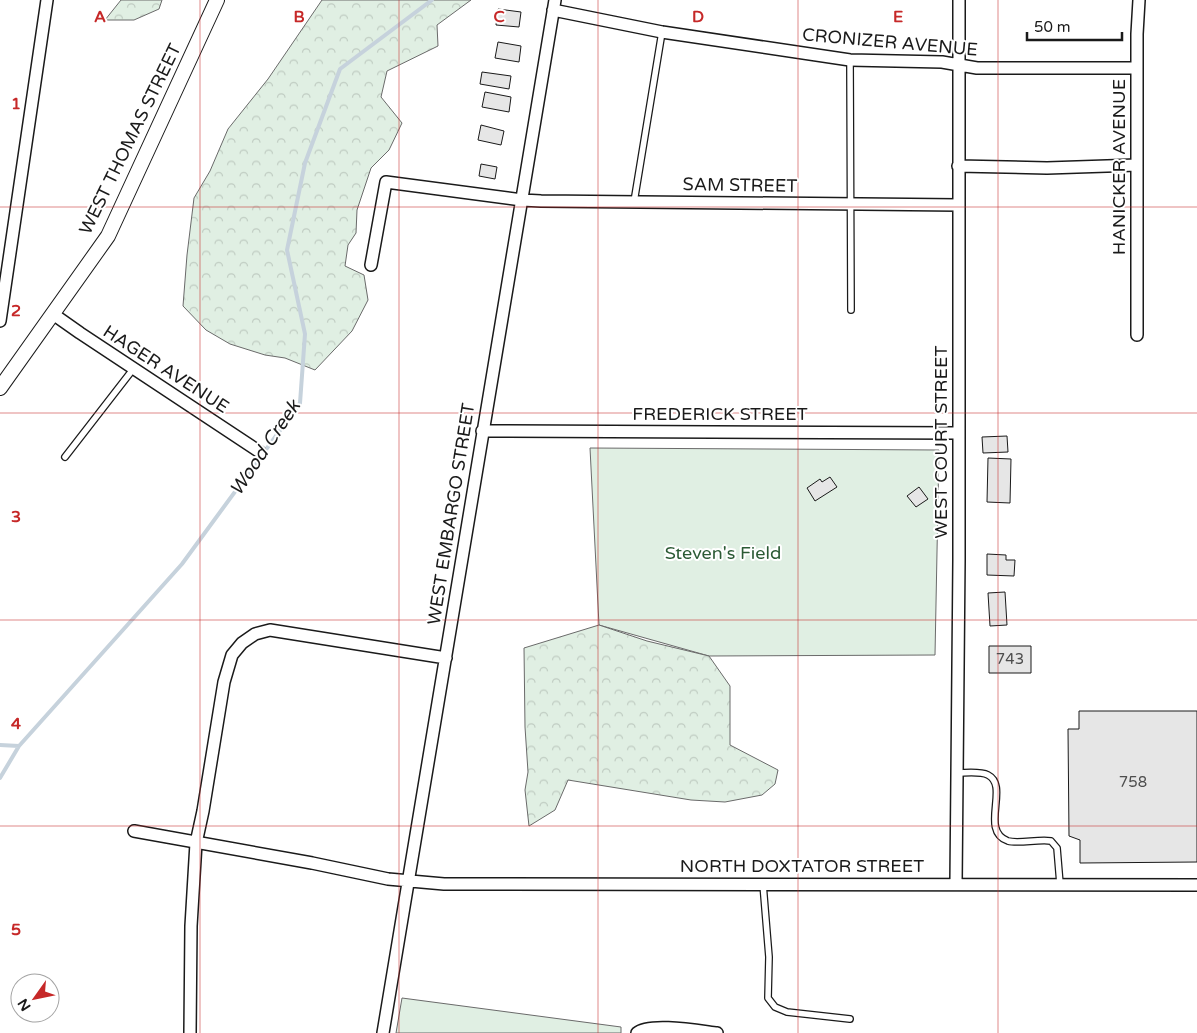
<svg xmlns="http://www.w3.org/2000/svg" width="1197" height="1033" font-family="'Varela Round',sans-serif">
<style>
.green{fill:#e0efe3;stroke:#6a6a6a}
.forest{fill:url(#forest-crowns);stroke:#6a6a6a}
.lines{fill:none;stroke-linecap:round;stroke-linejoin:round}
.stream{stroke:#c6d2dc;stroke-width:4}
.building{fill:#e6e6e6;stroke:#1a1a1a}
.service-casing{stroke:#1a1a1a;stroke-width:8}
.minor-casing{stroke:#1a1a1a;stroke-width:14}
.tertiary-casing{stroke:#1a1a1a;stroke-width:16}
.service{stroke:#fff;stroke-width:5.5}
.minor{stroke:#fff;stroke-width:11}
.tertiary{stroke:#fff;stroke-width:14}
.grid{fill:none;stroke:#c62828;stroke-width:1;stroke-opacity:0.55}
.labels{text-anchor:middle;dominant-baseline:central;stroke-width:4;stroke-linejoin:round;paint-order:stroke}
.number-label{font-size:15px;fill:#4d4d4d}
.street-label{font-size:18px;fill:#1a1a1a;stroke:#fff}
.park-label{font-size:18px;fill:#2b5a34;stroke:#fff}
.water-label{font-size:19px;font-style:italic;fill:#1a1a1a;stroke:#fff}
.grid-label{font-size:16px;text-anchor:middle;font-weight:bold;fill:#c62828;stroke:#fff;stroke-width:4;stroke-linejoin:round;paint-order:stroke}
</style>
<defs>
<pattern id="forest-crowns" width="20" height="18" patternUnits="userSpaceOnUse" patternTransform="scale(1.25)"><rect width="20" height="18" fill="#e0efe3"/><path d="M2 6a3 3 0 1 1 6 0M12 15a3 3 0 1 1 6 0" fill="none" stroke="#c0ccc2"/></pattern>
</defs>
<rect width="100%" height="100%" fill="#fff"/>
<path class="green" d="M590,448L939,450L935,655L709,656L599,625Z
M402,998L621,1027V1033H396Z"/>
<path class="forest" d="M121,0H162L159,9L134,20H105Z
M322,0H471L437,25L438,46L387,71L381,97L402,123L389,150L371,168L357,210L356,233L348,245L345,266L364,275L368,300L352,331L315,370L285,358L265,355L230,344L206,330L183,306L187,255L194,198L210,171L228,129L268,79Z
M599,625L647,641L709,656L730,686V745L778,770L775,784L762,795L725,802L691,800L568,780L555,810L529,826L525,790L528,772L525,727L524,648Z"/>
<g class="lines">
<path class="stream" d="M0,745L19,746
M0,778L19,746L182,564L300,403L305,334L287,250L305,163L340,69L432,0"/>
</g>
<path class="building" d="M498,9L521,12L519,27L496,25Z
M498,42L521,46L519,62L495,58Z
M482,72L511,76L509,89L480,84Z
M485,92L511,97L509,112L482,107Z
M481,125L504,131L501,145L478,140Z
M481,164L497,167L495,179L479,176Z
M1007,436L1008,452L983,453L982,437Z
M988,458L1011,459L1010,503L987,502Z
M830,477L837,487L815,501L807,488L820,479L822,482Z
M919,487L928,499L916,507L907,496Z
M987,554L1006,555V560H1015L1014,576L987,575Z
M1005,592L1007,625L990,626L988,593Z
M989,646H1031V673H989Z
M1079,711H1197V862L1080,863V840L1069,836L1068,729H1079Z"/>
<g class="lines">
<defs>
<path id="service" d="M850,60L851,310
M634,202L662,32
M65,457L134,368
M957,773C966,773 980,771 988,775C1010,786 979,831 1008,841C1018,844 1039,839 1051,841L1057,848L1060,884
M763,884L769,957L768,998L775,1007L787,1012L850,1019"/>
<path id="minor" d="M553,10L662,32L850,60L942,62L977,68H1137
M958,166L1047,168L1137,165
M371,265L386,182L522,200L541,201L958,205
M53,314L80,333L260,452
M0,321L47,0
M1137,335V34L1139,0
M482,431L958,433
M134,831L312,863L388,879L444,884L1197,885
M956,884L959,560V0
M190,1033L191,926L196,843L203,811L224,682L232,655L242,643L255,634L270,630L446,658
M383,1033L555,0
M637,1033C649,1022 700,1031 717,1033"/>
<path id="tertiary" d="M0,388L108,236L217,0"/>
</defs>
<use href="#service" class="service-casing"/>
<use href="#minor" class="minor-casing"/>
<use href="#tertiary" class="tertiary-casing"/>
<use href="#service" class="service"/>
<use href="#minor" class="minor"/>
<use href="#tertiary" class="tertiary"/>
</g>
<path class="grid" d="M200,0V1033M399,0V1033M598,0V1033M798,0V1033M998,0V1033M0,207H1197M0,413H1197M0,620H1197M0,826H1197"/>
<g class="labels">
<g class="number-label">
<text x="1010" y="659">743</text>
<text x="1133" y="782">758</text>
</g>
<g class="street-label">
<text transform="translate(890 42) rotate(5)">CRONIZER AVENUE</text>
<text transform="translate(130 139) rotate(-64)">WEST THOMAS STREET</text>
<text transform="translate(1119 167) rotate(-90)">HANICKER AVENUE</text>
<text transform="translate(740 185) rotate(1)">SAM STREET</text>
<text transform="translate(166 369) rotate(33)">HAGER AVENUE</text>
<text x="720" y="414">FREDERICK STREET</text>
<text transform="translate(941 442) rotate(-90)">WEST COURT STREET</text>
<text transform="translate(451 514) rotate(-81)">WEST EMBARGO STREET</text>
<text x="802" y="866">NORTH DOXTATOR STREET</text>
</g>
<g class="park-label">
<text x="723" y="553">Steven's Field</text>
</g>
<g class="water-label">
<text transform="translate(265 448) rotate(-56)">Wood Creek</text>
</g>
</g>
<g class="grid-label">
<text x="100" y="22">A</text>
<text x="299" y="22">B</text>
<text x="499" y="22">C</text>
<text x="698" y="22">D</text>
<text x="898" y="22">E</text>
<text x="16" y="109">1</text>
<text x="16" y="316">2</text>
<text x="16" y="522">3</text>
<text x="16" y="729">4</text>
<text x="16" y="935">5</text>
</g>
<g transform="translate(35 998) rotate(237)"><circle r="24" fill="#ffffff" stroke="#a3a3a3"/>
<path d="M0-4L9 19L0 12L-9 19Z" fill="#c62828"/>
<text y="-8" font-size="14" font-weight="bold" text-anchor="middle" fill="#1a1a1a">N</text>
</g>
<path d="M1027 32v8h95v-8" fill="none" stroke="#1a1a1a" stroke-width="2.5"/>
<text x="1034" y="32" font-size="15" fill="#1a1a1a" stroke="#ffffff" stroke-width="4" paint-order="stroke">50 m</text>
</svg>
